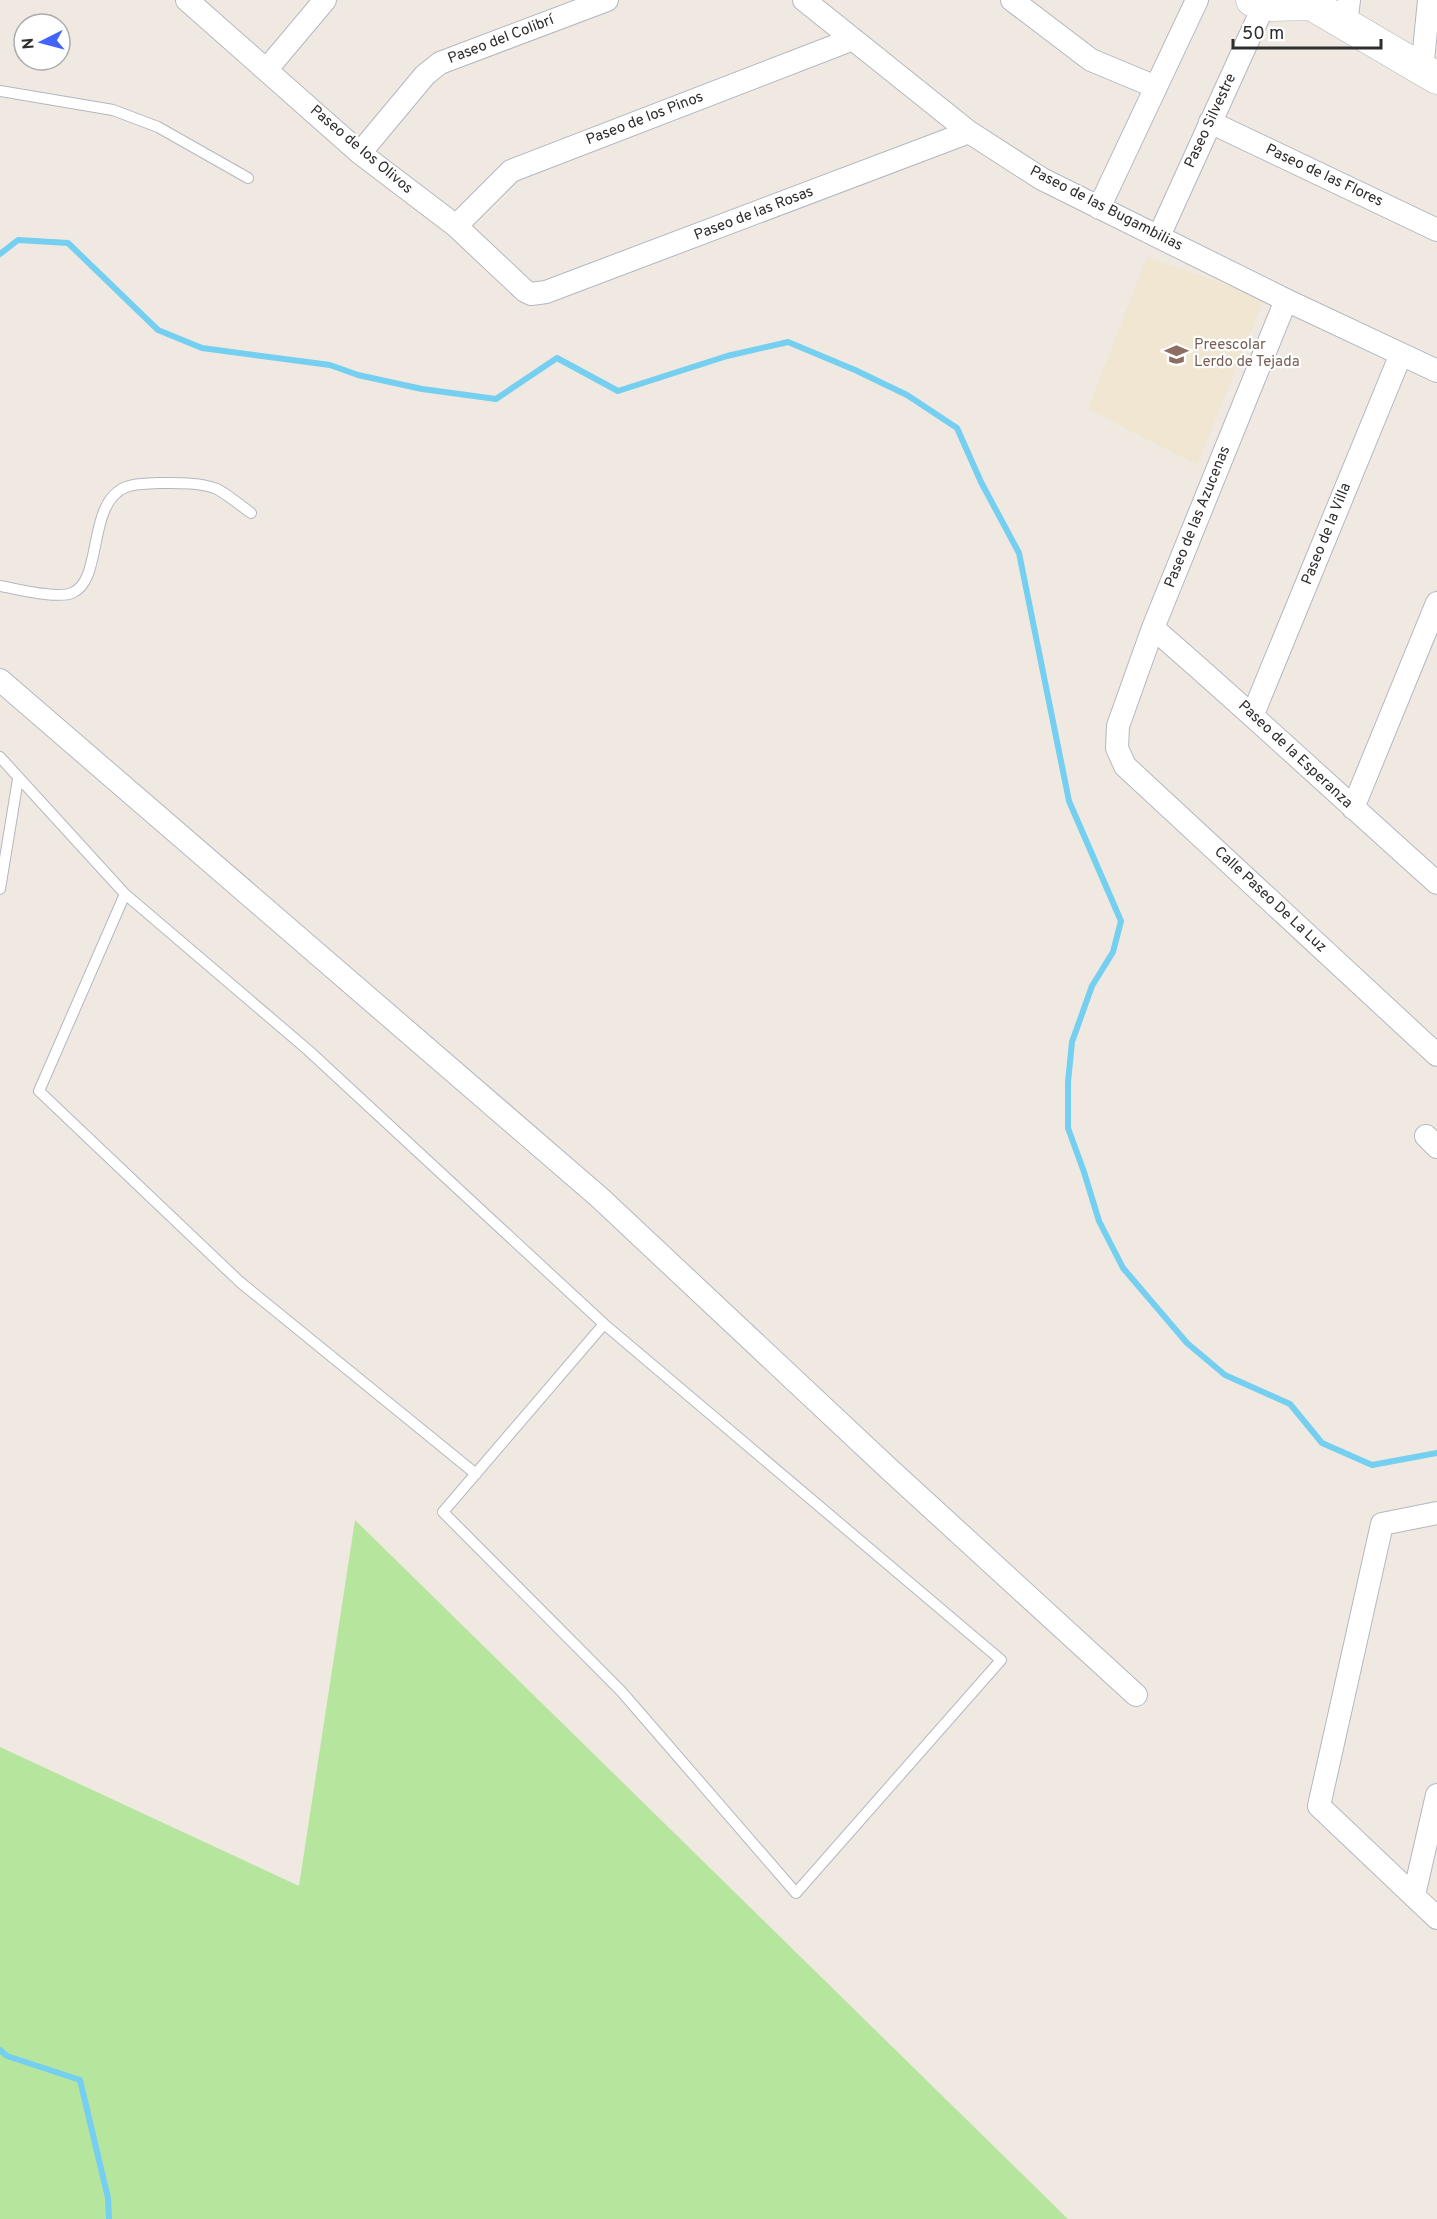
<svg xmlns="http://www.w3.org/2000/svg" width="1437" height="2219" font-family="Overpass,sans-serif">
<style>
.education{fill:#f0e6d1}
.green{fill:#b6e59e}
.lines{fill:none;stroke-linecap:round;stroke-linejoin:round}
.stream{stroke:#75cff0;stroke-width:6}
.lane-casing{stroke:#b4b7c1;stroke-width:12}
.street-casing{stroke:#b4b7c1;stroke-width:24}
.secondary-casing{stroke:#b4b7c1;stroke-width:33}
.lane{stroke:#fff;stroke-width:10}
.street{stroke:#fff;stroke-width:22}
.secondary{stroke:#fff;stroke-width:32}
.labels{text-anchor:middle;dominant-baseline:central;stroke-width:4.5;stroke-linejoin:round;paint-order:stroke}
.street-label{font-size:15px;fill:#2e2e2e;stroke:#fff}
.education-label{font-size:15px;fill:#785e54;stroke:#fff;text-anchor:start}
</style>
<rect width="100%" height="100%" fill="#efe9e1"/>
<path class="education" d="M1147,257L1264,298L1197,465L1088,409Z"/>
<path class="green" d="M355,1520L1068,2219H0V1747L299,1886Z"/>
<g class="lines">
<path class="stream" d="M0,254L18,240L68,243L158,330L202,348L330,365L358,375L422,389L496,399L557,358L618,391L727,356L788,342L855,370L907,395L957,428L981,482L1019,553L1069,801L1121,921L1113,952L1092,986L1072,1042L1068,1082V1128L1084,1172L1099,1221L1123,1268L1187,1343L1225,1375L1290,1404L1322,1443L1372,1465L1437,1453
M0,2050L7,2056L80,2080L108,2198L109,2219"/>
<defs>
<path id="lane" d="M0,91L113,110L158,127L248,178
M0,586C18,589 56,599 72,593C104,580 86,503 126,487C136,483 148,484 158,483C176,483 199,482 217,489C228,495 240,505 251,513
M0,757L125,894L308,1050L604,1324L1001,1660L796,1893L621,1691L443,1512L604,1324
M0,889L18,779
M125,894L39,1091L240,1282L476,1474"/>
<path id="street" d="M187,0L360,153L456,226L525,291L531,294L546,292L969,132
M804,0L969,132L1042,179L1286,300L1437,371
M1012,0L1091,60L1156,87
M1346,25L1349,0
M267,69L325,0
M1422,71L1429,0
M1210,122L1437,230
M360,153L425,75L440,63L607,0
M1099,208L1197,0
M456,226L511,171L853,39
M1159,236L1264,5
M1286,300L1153,628L1118,726L1117,748L1125,766L1437,1055
M1153,628C1249,711 1342,798 1437,883
M0,680L599,1197L888,1468L1136,1695
M1253,714L1401,354
M1353,808L1437,603
M1426,1136L1437,1147
M1437,1513L1382,1524L1319,1806L1437,1918
M1414,1895L1437,1795"/>
<path id="secondary" d="M1252,0L1264,5L1311,4L1437,78"/>
</defs>
<use href="#lane" class="lane-casing"/>
<use href="#street" class="street-casing"/>
<use href="#secondary" class="secondary-casing"/>
<use href="#lane" class="lane"/>
<use href="#street" class="street"/>
<use href="#secondary" class="secondary"/>
</g>
<defs>
<symbol id="school-bare" viewBox="-9 -9 18 18"><path d="M0-5L7-2L0 1L-7-2ZM-4 1L0 2.5L4 1V4Q0 6-4 4Z" fill="#8d6e63" stroke="#fff" stroke-width="2.5" paint-order="stroke"/></symbol>
</defs>
<g fill-rule="evenodd">
<use href="#school-bare" x="1160" y="338" width="33" height="33"/>
</g>
<g class="labels">
<g class="street-label">
<text transform="translate(501 40) rotate(-21)">Paseo del Colibrí</text>
<text transform="translate(645 119) rotate(-21)">Paseo de los Pinos</text>
<text transform="translate(1211 121) rotate(-65)">Paseo Silvestre</text>
<text transform="translate(361 150) rotate(40)">Paseo de los Olivos</text>
<text transform="translate(1324 176) rotate(25)">Paseo de las Flores</text>
<text transform="translate(1106 209) rotate(27)">Paseo de las Bugambilias</text>
<text transform="translate(754 214) rotate(-21)">Paseo de las Rosas</text>
<text transform="translate(1198 517) rotate(-68)">Paseo de las Azucenas</text>
<text transform="translate(1327 534) rotate(-68)">Paseo de la Villa</text>
<text transform="translate(1295 755) rotate(43)">Paseo de la Esperanza</text>
<text transform="translate(1270 900) rotate(43)">Calle Paseo De La Luz</text>
</g>
<g class="education-label">
<text x="1194" y="345">Preescolar<tspan x="1194" dy="17">Lerdo de Tejada</tspan></text>
</g>
</g>
<g transform="translate(42 42) rotate(264)"><circle r="28" fill="#ffffff" stroke="#ababab" stroke-width="1.5"/>
<path d="M0-4.5L10 22L0 15L-10 22Z" fill="#4264fb"/>
<text y="-9" font-size="16" font-weight="bold" text-anchor="middle" fill="#2e2e2e">N</text>
</g>
<path d="M1233 39v9h148v-9" fill="none" stroke="#2e2e2e" stroke-width="3"/>
<text x="1242" y="39" font-size="18" fill="#2e2e2e" stroke="#ffffff" stroke-width="4.5" paint-order="stroke">50 m</text>
</svg>
